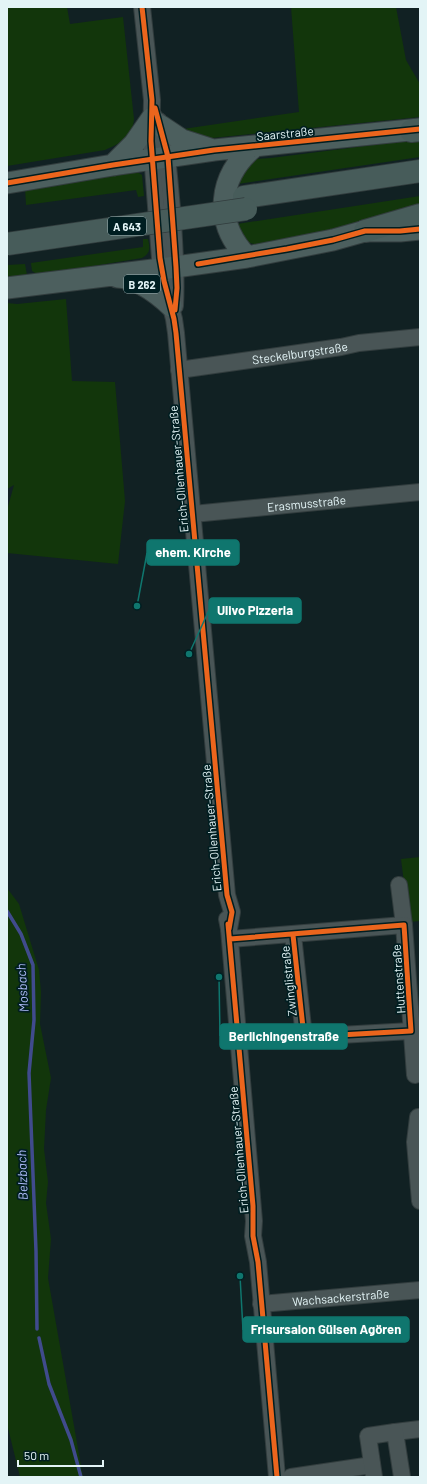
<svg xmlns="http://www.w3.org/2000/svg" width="427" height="1484" font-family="Barlow,sans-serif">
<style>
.green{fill:#12360b}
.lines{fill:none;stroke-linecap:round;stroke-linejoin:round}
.stream{stroke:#404b8d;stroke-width:3.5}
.minor-casing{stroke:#323d3e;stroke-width:18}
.major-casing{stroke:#323d3e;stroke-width:23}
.highway-casing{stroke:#323d3e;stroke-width:24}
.minor{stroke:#495556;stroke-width:16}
.major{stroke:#4c5f5e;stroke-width:21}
.highway{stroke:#475c5a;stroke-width:22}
.highway-bridge-casing{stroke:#323d3e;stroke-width:24;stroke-linecap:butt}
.highway-bridge{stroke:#475c5a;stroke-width:22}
.cycleway-casing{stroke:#001e21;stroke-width:8}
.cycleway{stroke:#eb651d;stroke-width:5}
.labels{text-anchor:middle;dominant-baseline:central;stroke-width:3.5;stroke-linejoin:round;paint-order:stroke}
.shield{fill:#001e21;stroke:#9fb4b6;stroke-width:1}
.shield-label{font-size:11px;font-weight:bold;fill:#e3f4f6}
.street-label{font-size:12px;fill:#e3f4f6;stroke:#001e21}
.water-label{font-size:13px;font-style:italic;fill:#adbbf8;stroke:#001e21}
.leader{fill:none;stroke:#0f766e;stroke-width:1.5}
.callout-dot{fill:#0f766e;stroke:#001e21;stroke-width:1.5}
.callout{fill:#0f766e;stroke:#0f766e;stroke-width:1.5}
.callout-label{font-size:13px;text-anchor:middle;font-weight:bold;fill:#fff}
</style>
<rect width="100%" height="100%" fill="#112123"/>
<path class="green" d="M7,7H67L70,24L123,17L134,119C132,139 122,142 105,150L7,166Z
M291,7H396L406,60L420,84V117L212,138L195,136L183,129L299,112Z
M420,139V157L231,185L233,178L257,159L271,158Z
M137,172L142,175L144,196L138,197L136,190L26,205L25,187Z
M420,196V207L363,224L263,244H254L246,242L237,224Z
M143,239H148C150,248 151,253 142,258L38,275L32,271L31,263L143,247Z
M25,264L27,275L7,281V265Z
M66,299L72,381L115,382L125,501L118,564L7,553V510L14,485L7,489V303L17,304Z
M420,857V921L409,922L401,859Z
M7,888L19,904L39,970L41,992L40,1024L51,1078L46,1110L44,1149L48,1182L46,1203L51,1239L48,1278L83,1477H20L7,1424Z"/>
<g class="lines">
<path class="stream" d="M7,911L21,934L33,965L34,1020L29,1073L36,1251L37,1329
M39,1338L49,1384L71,1440L81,1477"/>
<defs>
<g id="minor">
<path d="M142,7L152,100L151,141L160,258L164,281L174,319L176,333L227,895L232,912L229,929"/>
<path d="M159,121C168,149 169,179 172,208C174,241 177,273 175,306"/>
<path id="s1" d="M179,370L341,347L359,343L420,337"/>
<path id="s2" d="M193,514L420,492"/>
<path d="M399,885L404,925L415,1075"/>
<path d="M227,919L229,929L254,1221L253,1236L258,1262L277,1477"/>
<path d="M293,935L304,1037L411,1031"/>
<path d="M230,939L404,925"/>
<path d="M418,1117L415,1142L420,1201"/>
<path id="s3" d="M261,1304L420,1290"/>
<path d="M395,1432L420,1429"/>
<path d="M291,1477L372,1465"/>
<path d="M374,1477L368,1436L395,1432L402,1477"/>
</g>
<path id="major" d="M161,126L182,140L210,149
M113,165L134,144L152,118
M7,183L113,165L214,150L420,129
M247,257C213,222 218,176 255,146
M117,277C138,278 156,292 171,306
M7,288L161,269L247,257L333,240L365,231H400L420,229"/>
<path id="highway" d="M411,131L420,130
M244,197L420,171
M365,231L420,215"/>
</defs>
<use href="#minor" class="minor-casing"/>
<use href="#major" class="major-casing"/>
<use href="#highway" class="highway-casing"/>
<use href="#minor" class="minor"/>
<use href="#major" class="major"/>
<use href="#highway" class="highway"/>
<defs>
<path id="highway-bridge" d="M7,244L246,209"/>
</defs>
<use href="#highway-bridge" class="highway-bridge-casing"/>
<use href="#highway-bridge" class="highway-bridge"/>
<defs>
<path id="cycleway" d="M142,7L152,100L151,141L160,258L164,281L174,319L176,333L227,895L232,912L229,929
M155,108L168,157L176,267L177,288L175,310
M7,183L113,165L214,150L420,129
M198,264L287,249L333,240L365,231H400L420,229
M228,924L253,1206V1236L258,1262L277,1477
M230,939L404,925L411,1031L304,1037L293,935"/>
</defs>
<use href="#cycleway" class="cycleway-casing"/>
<use href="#cycleway" class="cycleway"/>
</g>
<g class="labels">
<g class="shield">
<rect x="108" y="217" width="38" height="18" rx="3"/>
<rect x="124" y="275" width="36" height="18" rx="3"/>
</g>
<g class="shield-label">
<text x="127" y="226">A 643</text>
<text x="142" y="284">B 262</text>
</g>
<g class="street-label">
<text transform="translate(285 133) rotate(-6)">Saarstraße</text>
<text stroke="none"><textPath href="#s1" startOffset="122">Steckelburgstraße</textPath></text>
<text transform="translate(178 469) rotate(-95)">Erich-Ollenhauer-Straße</text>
<text stroke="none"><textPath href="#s2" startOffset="114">Erasmusstraße</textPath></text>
<text transform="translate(211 828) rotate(-95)">Erich-Ollenhauer-Straße</text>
<text transform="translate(398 979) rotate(-94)">Huttenstraße</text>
<text transform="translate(288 981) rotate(-96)">Zwinglistraße</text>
<text transform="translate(238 1150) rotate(-95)">Erich-Ollenhauer-Straße</text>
<text stroke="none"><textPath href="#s3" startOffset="80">Wachsackerstraße</textPath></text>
</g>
<g class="water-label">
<text transform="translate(22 988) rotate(-94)">Mosbach</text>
<text transform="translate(22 1175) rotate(-92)">Belzbach</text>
</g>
</g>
<path class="leader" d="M137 606L147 553M189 654L209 610M219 977L220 1036M240 1276L243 1330"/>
<g class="callout-dot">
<circle cx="137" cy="606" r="4"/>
<circle cx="189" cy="654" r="4"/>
<circle cx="219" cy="977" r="4"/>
<circle cx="240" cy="1276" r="4"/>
</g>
<g class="callout">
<rect x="147" y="540" width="92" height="25" rx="4"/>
<rect x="209" y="598" width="92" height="25" rx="4"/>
<rect x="220" y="1024" width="127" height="25" rx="4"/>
<rect x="243" y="1317" width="166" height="25" rx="4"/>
</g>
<g class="callout-label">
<text x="193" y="557">ehem. Kirche</text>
<text x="255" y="615">Ulivo Pizzeria</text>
<text x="284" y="1041">Berlichingenstraße</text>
<text x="326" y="1334">Frisursalon Gülsen Agören</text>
</g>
<rect width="427" height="1484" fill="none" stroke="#e3f4f6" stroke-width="16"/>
<path d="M18 1460v6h85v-6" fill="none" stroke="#e3f4f6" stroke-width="2"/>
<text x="24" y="1460" font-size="12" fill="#e3f4f6" stroke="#001e21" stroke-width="3" paint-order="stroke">50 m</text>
</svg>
